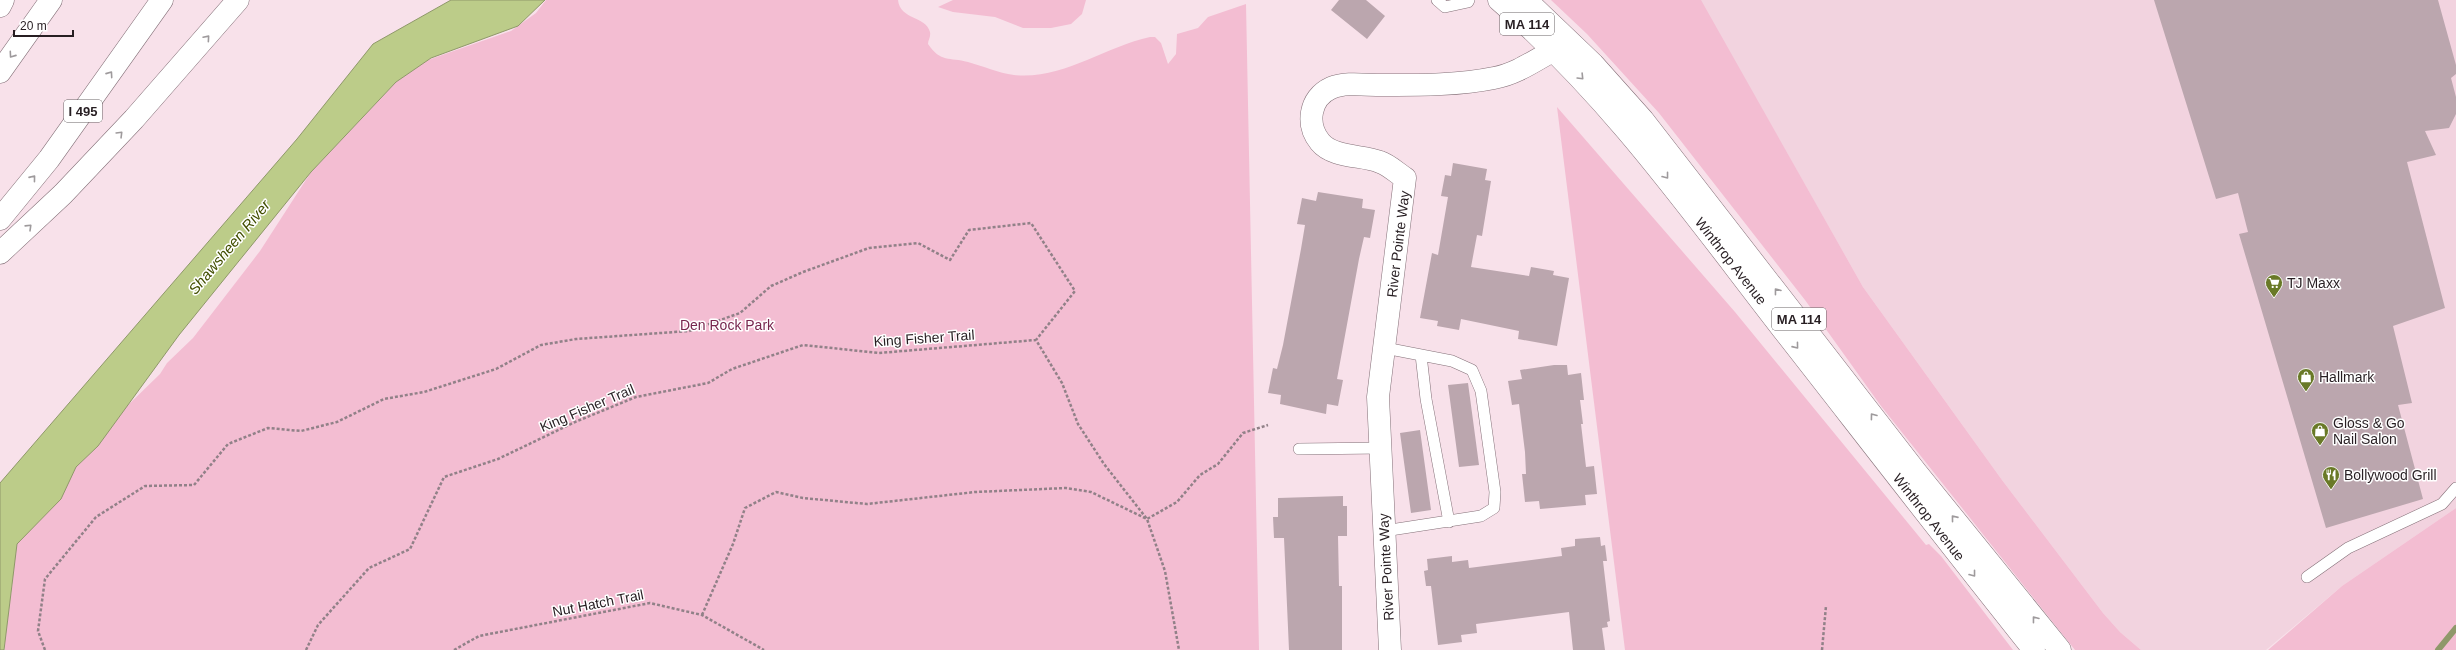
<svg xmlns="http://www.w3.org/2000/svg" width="2456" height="650" font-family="Helvetica,sans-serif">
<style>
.built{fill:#f2d3df}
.green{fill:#f3bdd2}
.water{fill:#bccc89;stroke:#8f986a}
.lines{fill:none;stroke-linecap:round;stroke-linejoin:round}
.stream{stroke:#8f986a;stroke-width:6}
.building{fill:#bba6ae}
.service-casing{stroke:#847078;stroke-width:12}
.minor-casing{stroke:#847078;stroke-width:23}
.trunk-casing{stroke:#847078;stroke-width:23}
.motorway-casing{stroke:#847078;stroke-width:23}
.path{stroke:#918188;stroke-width:2.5;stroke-dasharray:3 2;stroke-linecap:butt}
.service{stroke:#fff;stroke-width:11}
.minor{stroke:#fff;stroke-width:22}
.trunk{stroke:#fff;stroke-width:22}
.motorway{stroke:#fff;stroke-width:22}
.oneway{stroke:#9e9a9c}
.labels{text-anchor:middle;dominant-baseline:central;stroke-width:3;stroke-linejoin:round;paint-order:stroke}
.shield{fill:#fff;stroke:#686264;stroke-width:1}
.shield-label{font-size:13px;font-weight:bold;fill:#271e22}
.street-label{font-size:14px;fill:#271e22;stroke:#fff}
.poi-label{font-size:14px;fill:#271e22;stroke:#fff;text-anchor:start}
.park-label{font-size:14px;fill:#77264e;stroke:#fff}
.water-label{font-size:15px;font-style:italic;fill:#424f00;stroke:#fff}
</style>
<rect width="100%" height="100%" fill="#f8e1ea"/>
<path class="built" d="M1700,0H2456V508L2342,586L2266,650H2141L2120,632L2103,613L2002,480L1863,287Z"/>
<path class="green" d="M546,0H898C900,20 926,16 930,32C931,37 928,40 928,44C941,63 949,57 968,62C983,66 998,73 1014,75C1063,80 1104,47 1150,37H1155L1161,43L1168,64L1176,54L1177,34L1198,28L1208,17L1246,4L1259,650H5C4,628 9,609 12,588C14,573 12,558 17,544L60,485L125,408L160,374L167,363L193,338L260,251L311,172L396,82L425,61L511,31L536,13Z
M953,0H1086L1082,14L1071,24L1051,28H1023L995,17L953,12L938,7Z
M1551,0H1701L1863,287L2002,480L2103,613L2120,632L2141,650H2075L1881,406L1805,300L1659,113L1587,34Z
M1557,107L1735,312L1926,545L1929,544L1941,556L2013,650H1625Z
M2456,508V650H2268L2342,586Z"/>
<path class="water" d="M451,0H545L518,26L431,58L396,82L311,172L179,335L98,446L76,467L61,499L17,544L4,650H0V483L297,139L373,44Z"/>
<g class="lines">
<path class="stream" d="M2438,650L2456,628"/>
</g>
<path class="building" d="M1339,0H1366L1385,16L1367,39L1331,10Z
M2154,0H2438L2456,65V74L2451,78L2456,97V114L2449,128L2425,131L2436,155L2407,162L2445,308L2393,326L2412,403L2398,405L2423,499L2326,528L2239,234L2248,232L2238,193L2216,199Z
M1453,163L1487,169L1485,180L1491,181L1482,236L1477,235L1471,267L1529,276L1531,267L1554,271L1553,275L1569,278L1557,346L1518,339L1519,331L1461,319L1459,330L1437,326L1438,321L1420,318L1432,253L1438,255L1448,197L1441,196L1445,175L1451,176Z
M1318,192L1363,199L1362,208L1375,210L1370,238L1364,237L1359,259L1337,379L1343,380L1338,406L1327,404L1326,414L1280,404L1281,395L1268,393L1273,368L1277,369L1283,345L1301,249L1305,225L1297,224L1302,198L1316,201Z
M1554,365H1567L1568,375L1581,373L1584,400H1580L1583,424H1581L1586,467L1594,466L1597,494L1585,495L1586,505L1540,509L1539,501L1525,502L1522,474H1526L1525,452L1519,404L1512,405L1508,381L1522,379L1520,370Z
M1468,383L1479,465L1459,467L1448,385Z
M1420,430L1431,510L1411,513L1400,433Z
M1343,496V506H1347V536H1338L1339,586H1342V650H1289L1284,538H1274L1273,517H1278V498Z
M1600,537L1601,546L1605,545L1607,561H1603L1610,621L1607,622L1608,627L1602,628L1605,650H1573L1569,612L1476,624L1477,633L1461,635L1462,642L1438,645L1431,586H1426L1424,571L1428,570L1427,559L1452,556V562L1468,560L1469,568L1508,563L1562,556L1561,548L1575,546V539Z"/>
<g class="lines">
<defs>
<path id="service" d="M1437,0L1445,7L1468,2L1469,0
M1421,355L1426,399L1449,522
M1299,449L1381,448
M1384,531L1481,516L1494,508L1495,492L1481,391L1472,370L1452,361L1385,348
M2307,577L2348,548L2442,504L2456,488"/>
<path id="minor" d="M1390,650L1378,397L1405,178C1397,173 1389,165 1380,162C1363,155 1333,158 1320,142C1306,125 1309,98 1331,88C1348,81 1369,86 1388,85C1422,85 1460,85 1494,78C1516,74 1534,61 1554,50"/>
<path id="trunk" d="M1499,0C1614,99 1696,218 1788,336C1870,441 1951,546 2034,650
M1526,0L1593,64L1643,120L1916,472L2060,650"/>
<path id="motorway" d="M0,6L3,0
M0,72L51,0
M0,219L49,159L162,0
M0,253L63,194L134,119L238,0"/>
</defs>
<use href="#service" class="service-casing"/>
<use href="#minor" class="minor-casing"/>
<use href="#trunk" class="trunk-casing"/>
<use href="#motorway" class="motorway-casing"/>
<path class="path" d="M702,615L733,544L745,508L776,492L803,498L867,504L975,492L1066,488L1091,492L1147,519L1177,502L1200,475L1218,464L1243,433L1268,425
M45,650L38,631L45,579L96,517L145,486L194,485L228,444L268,428L301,431L337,422L384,399L424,392L496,369L541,345L576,339L689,331L740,313L771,286L803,272L869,248L918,243L950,260L969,230L1031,223L1075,291L1036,340L1062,383L1078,424L1104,464L1147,519L1165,571L1179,650
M306,650L318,625L369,568L410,549L444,477L498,459L575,422L636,397L708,383L732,369L803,345L879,353L1036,340
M454,650L479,636L650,603L702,615L764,650
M1822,650L1826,606"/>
<use href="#service" class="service"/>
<use href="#minor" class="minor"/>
<use href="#trunk" class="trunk"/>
<use href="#motorway" class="motorway"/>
</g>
<defs><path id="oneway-chevron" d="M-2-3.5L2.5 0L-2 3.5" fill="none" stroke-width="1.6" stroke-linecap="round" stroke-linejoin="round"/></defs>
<g class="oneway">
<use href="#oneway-chevron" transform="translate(207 38) rotate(-49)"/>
<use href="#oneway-chevron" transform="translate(12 55) rotate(125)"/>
<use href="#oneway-chevron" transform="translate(110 74) rotate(-55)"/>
<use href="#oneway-chevron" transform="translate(1581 77) rotate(46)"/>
<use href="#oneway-chevron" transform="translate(120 134) rotate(-45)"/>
<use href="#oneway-chevron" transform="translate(1666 176) rotate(52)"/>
<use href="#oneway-chevron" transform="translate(33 178) rotate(-51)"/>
<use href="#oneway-chevron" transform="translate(29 227) rotate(-44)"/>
<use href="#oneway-chevron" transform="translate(1777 291) rotate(-128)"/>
<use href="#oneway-chevron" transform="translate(1796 346) rotate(51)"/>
<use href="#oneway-chevron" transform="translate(1873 416) rotate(-127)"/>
<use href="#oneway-chevron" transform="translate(1954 518) rotate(-129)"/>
<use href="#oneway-chevron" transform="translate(1973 574) rotate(52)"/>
<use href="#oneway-chevron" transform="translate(2035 619) rotate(-128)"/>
</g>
<defs>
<symbol id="supermarket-pin" viewBox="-11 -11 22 30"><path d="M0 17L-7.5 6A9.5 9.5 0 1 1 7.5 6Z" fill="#697927" stroke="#fff"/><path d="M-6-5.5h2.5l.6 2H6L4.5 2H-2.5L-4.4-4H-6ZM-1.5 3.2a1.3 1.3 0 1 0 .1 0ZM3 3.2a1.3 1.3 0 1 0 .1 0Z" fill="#fff"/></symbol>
<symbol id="shop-pin" viewBox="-11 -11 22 30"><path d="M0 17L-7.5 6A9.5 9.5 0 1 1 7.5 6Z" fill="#697927" stroke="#fff"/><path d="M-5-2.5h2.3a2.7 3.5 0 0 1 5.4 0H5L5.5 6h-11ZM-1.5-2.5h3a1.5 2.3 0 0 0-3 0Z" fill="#fff"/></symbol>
<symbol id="restaurant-pin" viewBox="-11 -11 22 30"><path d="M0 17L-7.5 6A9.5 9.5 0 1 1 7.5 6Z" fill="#697927" stroke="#fff"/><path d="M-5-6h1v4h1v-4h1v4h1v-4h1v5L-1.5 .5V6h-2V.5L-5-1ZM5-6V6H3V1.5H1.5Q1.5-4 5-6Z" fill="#fff"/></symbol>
</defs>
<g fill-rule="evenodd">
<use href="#supermarket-pin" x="2264" y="273" width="20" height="27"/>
<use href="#shop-pin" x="2296" y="367" width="20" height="27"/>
<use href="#shop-pin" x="2310" y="421" width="20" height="27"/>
<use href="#restaurant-pin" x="2321" y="465" width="20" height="27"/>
</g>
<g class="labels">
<g class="shield">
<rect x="1500" y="13" width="54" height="22" rx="3"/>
<rect x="64" y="100" width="38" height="22" rx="3"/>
<rect x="1772" y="308" width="54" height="22" rx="3"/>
</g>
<g class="shield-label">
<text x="1527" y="24">MA 114</text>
<text x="83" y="111">I 495</text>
<text x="1799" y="319">MA 114</text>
</g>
<g class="street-label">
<text transform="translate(1398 244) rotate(-83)">River Pointe Way</text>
<text transform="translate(1731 261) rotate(52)">Winthrop Avenue</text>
<text transform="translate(924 338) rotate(-4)">King Fisher Trail</text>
<text transform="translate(587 408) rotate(-23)">King Fisher Trail</text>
<text transform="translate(1929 517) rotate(52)">Winthrop Avenue</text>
<text transform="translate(1386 567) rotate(-93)">River Pointe Way</text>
<text transform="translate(598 603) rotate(-11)">Nut Hatch Trail</text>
</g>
<g class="poi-label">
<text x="2287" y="283">TJ Maxx</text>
<text x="2319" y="377">Hallmark</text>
<text x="2333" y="423">Gloss &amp; Go<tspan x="2333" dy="16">Nail Salon</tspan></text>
<text x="2344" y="475">Bollywood Grill</text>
</g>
<g class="park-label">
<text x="727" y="325">Den Rock Park</text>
</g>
<g class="water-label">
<text transform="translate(229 247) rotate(-50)">Shawsheen River</text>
</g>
</g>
<path d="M14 30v6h59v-6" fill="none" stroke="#271e22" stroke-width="2"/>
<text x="20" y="30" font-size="12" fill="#271e22" stroke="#ffffff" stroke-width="3" paint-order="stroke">20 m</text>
</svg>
